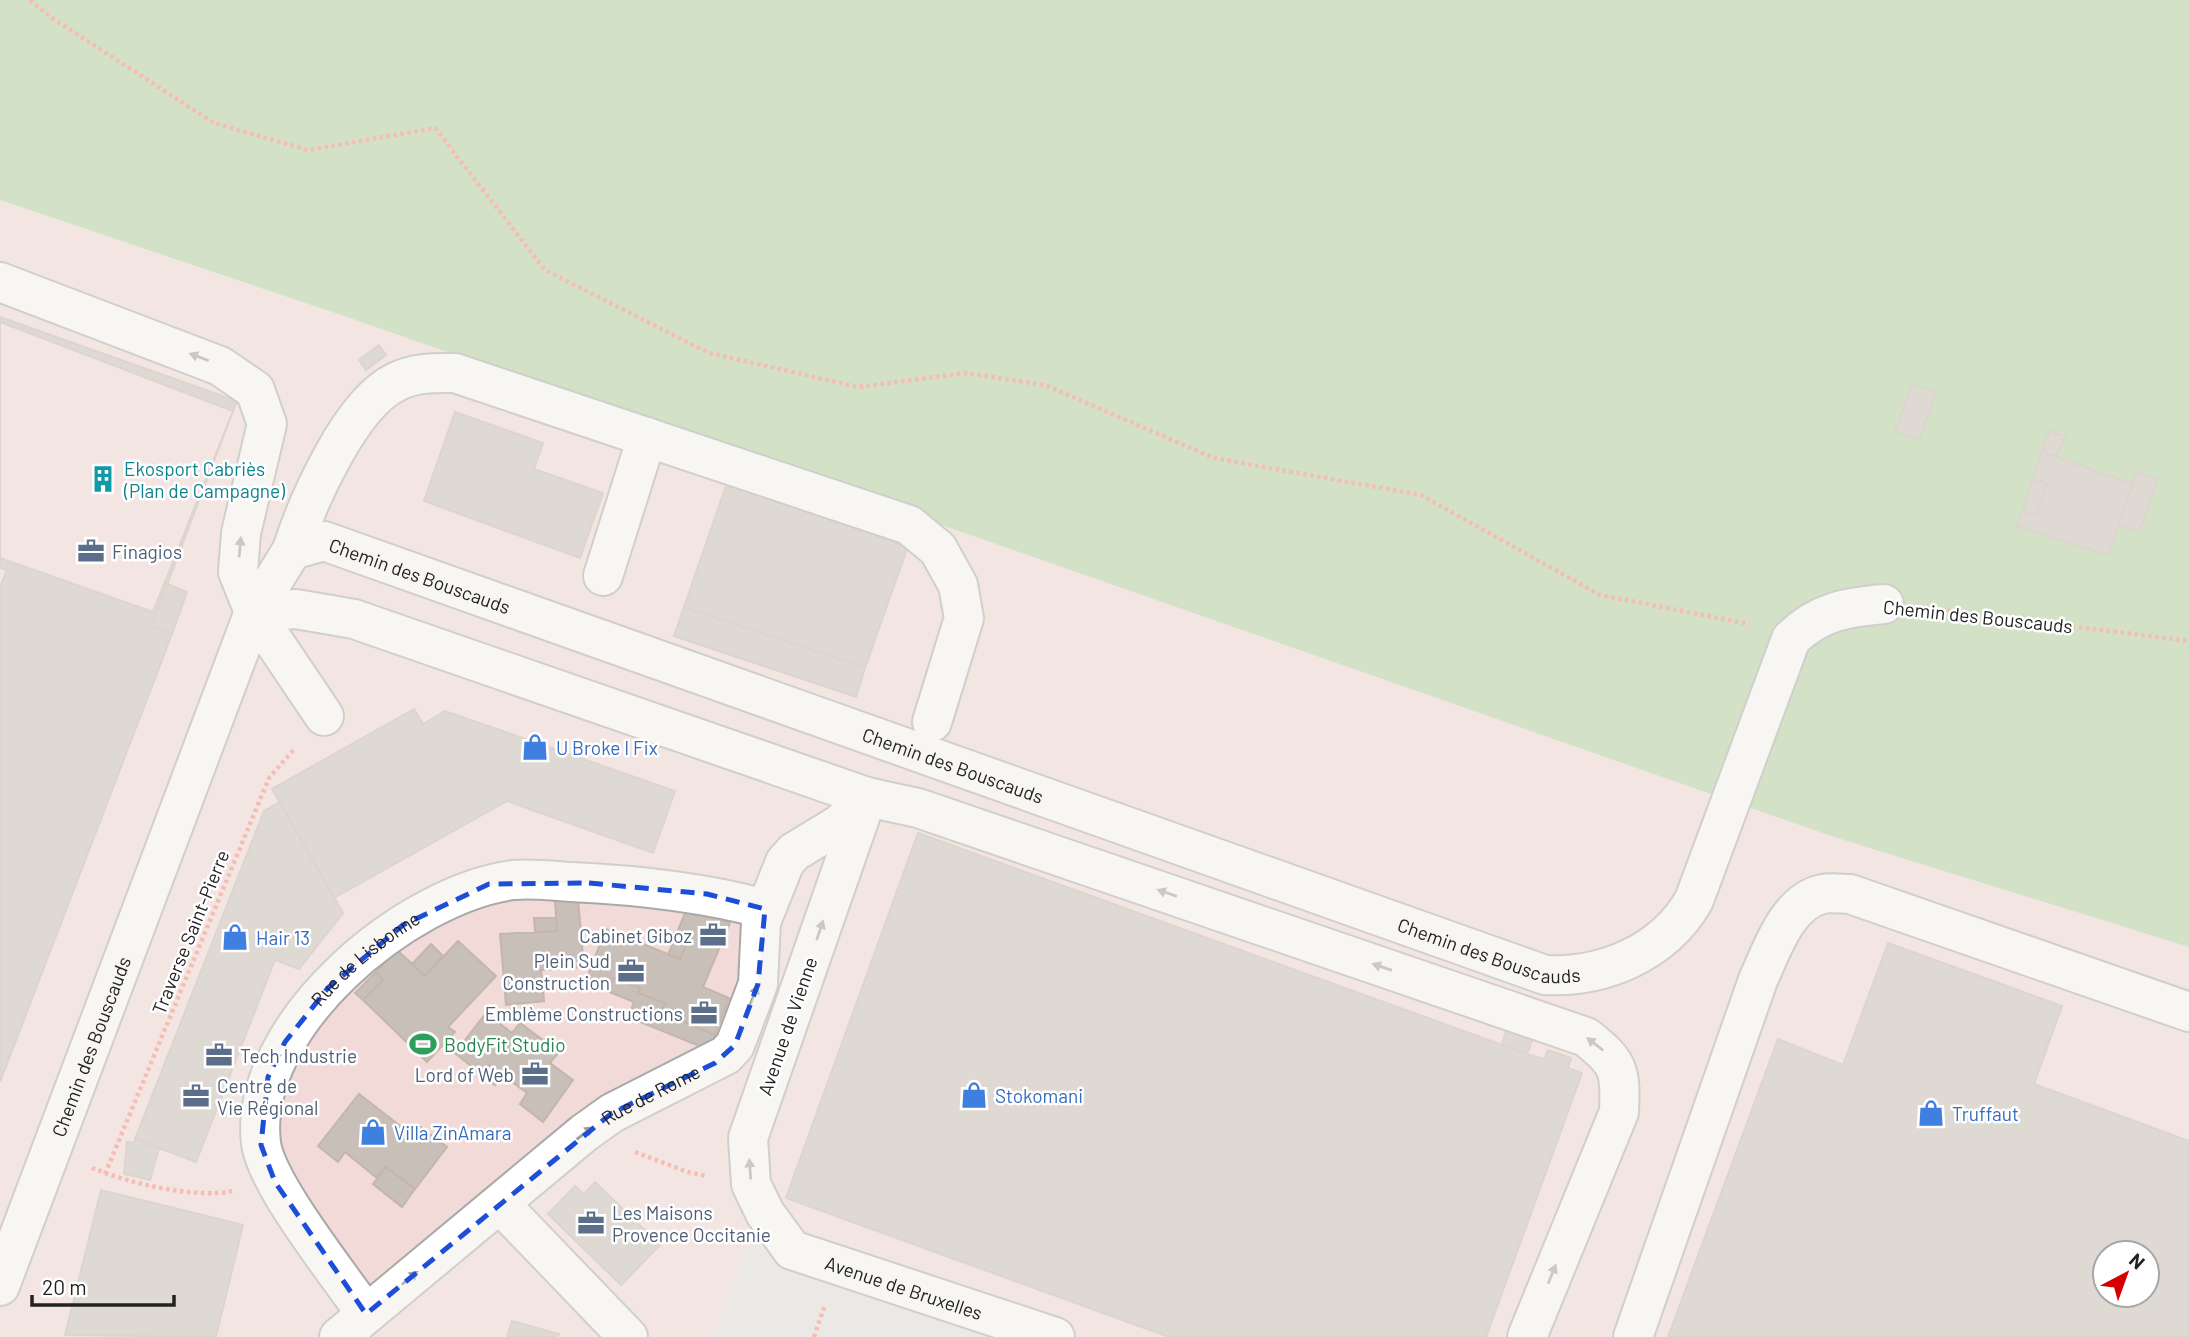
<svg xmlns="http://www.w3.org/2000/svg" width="2189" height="1337" font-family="Barlow,sans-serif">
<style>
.commercial{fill:#f2dad9;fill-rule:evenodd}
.forest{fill:#add19e}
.parking{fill:#e2e2e2}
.building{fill:#c7bfb8;stroke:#c4b6ab;stroke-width:2;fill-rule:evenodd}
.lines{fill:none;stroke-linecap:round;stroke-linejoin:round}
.minor-casing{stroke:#a9a9a9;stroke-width:42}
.path{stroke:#fa8072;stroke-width:4.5;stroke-dasharray:3.5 3.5;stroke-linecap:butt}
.minor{stroke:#fff;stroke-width:38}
.oneway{fill:#9c9c9c}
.marked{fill:none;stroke:#1d4ed8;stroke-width:5;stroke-dasharray:14 9;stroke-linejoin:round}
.labels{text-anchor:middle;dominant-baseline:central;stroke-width:5;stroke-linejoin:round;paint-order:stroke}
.culture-label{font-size:19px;fill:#0d838f;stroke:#fff;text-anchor:start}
.service-label{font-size:19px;fill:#4e5e75;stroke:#fff;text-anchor:start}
.street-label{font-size:19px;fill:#222;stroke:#fff}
.shop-label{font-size:19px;fill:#366cbe;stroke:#fff;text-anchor:start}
.leisure-label{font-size:19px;fill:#27864d;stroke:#fff;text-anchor:start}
</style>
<rect width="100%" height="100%" fill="#f2efe9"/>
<path class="commercial" d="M0,200L347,317L1831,836L2189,947V1337H0ZM2105,1253H2147V1295H2105Z"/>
<path class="forest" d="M0,0H2189V947L1831,836L347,317L0,200Z"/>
<path class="parking" d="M759,1218L1066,1337H712Z"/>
<path class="building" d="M0,317L237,401L153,612L0,558Z
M0,322L233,411L151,627L172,634L0,1082V587L7,570L0,568Z
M379,345L386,355L366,370L359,360Z
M1912,384L1936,393L1919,439L1895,431Z
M455,412L543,443L534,469L603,493L580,558L424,501Z
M2050,431L2065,436L2057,456L2042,452Z
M2042,452L2133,484L2108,555L2017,526L2023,511L2036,515L2047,483L2033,479Z
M2136,471L2157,479L2139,532L2119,525Z
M2033,479L2047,483L2036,515L2023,511Z
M727,483L908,546L865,668L684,607Z
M167,584L187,592L172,634L151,627Z
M684,607L865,668L856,697L674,636Z
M414,709L423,724L445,711L675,791L653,853L507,801L334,898L272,789Z
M280,802L343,913L299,969L275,960L196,1162L135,1139L264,811Z
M918,833L1527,1054L1544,1059L1548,1050L1571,1058L1568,1068L1582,1073L1486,1337H1169L786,1198Z
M578,899L584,967L541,970L543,990L505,992L500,934L557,931L555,901Z
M688,906L730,923L703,987L729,998L715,1035L661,1012L665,1003L638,993L640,988L613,978L607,991L585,983L606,929L680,959L690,935L678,930Z
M534,918H556L557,931L535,932Z
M678,930L690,935L680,959L668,955Z
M458,941L496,976L448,1027L455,1032L427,1062L363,1000L383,980L376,972L397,950L425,976Z
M1888,943L2062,1006L2034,1084L2189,1141V1337H1668L1778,1039L1843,1065ZM2105,1253H2147V1295H2105Z
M431,944L443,956L425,976L412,964Z
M376,972L383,980L363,1000L355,993Z
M613,978L640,988L638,993L665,1003L661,1012L715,1035L709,1050L628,1017L634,1002L607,991Z
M543,990L544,1001L506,1005L505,992Z
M486,1013L512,1033L520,1023L559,1052L550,1063L573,1080L543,1122L520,1104L527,1093L489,1065L482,1075L455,1053Z
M1507,1029L1533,1038L1527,1054L1502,1044Z
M489,1065L502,1074L495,1085L482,1075Z
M359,1094L412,1135L419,1126L447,1147L415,1189L386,1167L377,1178L345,1152L338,1162L318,1146Z
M135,1139L159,1148L150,1180L124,1174L127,1142L134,1143Z
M386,1167L415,1189L402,1207L373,1184Z
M595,1182L660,1245L621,1285L548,1214L575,1186L584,1194Z
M101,1190L243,1225L216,1337L65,1335Z
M512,1321L559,1334L557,1337H507Z"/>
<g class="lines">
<defs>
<g id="minor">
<path d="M0,282L220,366L255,390L267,424L241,533L238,572L254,612L324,716"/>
<path d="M292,550C307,503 350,404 396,382C415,372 435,373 455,373L909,525L938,549L958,585L964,618L932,722"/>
<path d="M603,576L647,437"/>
<path d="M254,612L296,609L354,619L867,797L918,808L1586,1037C1619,1063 1621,1070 1619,1112L1527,1337"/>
<path id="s1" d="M865,803L748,1138L751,1184L765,1213L792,1250L1055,1337"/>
<path d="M500,1204L628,1337"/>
<path id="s2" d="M0,1286L254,612L292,550L324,541L1545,975C1603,978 1664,953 1694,900L1791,639C1818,612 1847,607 1884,604"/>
<path id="s3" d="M366,1314C340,1276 266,1184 261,1143C247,1026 406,894 513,880C532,878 553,881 571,882C637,885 702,892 765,909"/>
<path id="s4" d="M339,1337L584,1133L612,1113L726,1055L735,1045L758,984L761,922L785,862L794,852L840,824L867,797"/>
<path d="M1633,1337L1758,980C1771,952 1787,901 1823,894C1831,892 1842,894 1850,894L2189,1012"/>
</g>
</defs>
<use href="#minor" class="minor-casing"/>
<path class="path" d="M30,0L52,18L214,123L308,150L435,128L545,270L709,353L858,387L965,373L1045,385L1214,458L1421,495L1600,595L1749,624
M1926,608L2189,641
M635,1152L688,1172L706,1176
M92,1168C129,1183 194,1199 233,1191
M105,1174L269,778L295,748
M814,1337L825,1305"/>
<use href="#minor" class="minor"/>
</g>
<defs><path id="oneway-solid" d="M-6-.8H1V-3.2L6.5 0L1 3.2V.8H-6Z" transform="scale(1.75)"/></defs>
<g class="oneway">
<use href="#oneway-solid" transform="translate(199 357) rotate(-159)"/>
<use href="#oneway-solid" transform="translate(240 547) rotate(-85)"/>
<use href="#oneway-solid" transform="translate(1167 893) rotate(-161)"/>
<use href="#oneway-solid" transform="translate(820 930) rotate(-71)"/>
<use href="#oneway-solid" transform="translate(1382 967) rotate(-161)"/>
<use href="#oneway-solid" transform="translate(754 995) rotate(-69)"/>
<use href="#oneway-solid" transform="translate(1595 1044) rotate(-142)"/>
<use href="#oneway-solid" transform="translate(585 1133) rotate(-37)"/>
<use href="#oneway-solid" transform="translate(750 1169) rotate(-94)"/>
<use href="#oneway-solid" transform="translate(1552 1274) rotate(-68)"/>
<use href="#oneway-solid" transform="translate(410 1278) rotate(-40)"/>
</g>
<path d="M0 0H2189V1337H0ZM589,883L707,894L765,909L758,984L735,1045L715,1063L612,1113L366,1314L275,1182L261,1145L268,1077L285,1042L328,988L403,925L489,884Z" fill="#f2efe9" fill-opacity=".55" fill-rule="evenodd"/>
<path class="marked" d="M589,883L707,894L765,909L758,984L735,1045L715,1063L612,1113L366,1314L275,1182L261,1145L268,1077L285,1042L328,988L403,925L489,884Z"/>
<defs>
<symbol id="building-bare" viewBox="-9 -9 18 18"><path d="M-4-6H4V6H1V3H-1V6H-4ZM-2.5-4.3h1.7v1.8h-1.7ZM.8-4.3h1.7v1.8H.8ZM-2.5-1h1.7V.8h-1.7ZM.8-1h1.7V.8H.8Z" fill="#0f9aa8" stroke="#fff" stroke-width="2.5" paint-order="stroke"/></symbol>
<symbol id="office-bare" viewBox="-9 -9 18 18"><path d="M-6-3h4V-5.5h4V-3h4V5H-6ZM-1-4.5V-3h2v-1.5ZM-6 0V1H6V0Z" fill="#5c6f8a" stroke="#fff" stroke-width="2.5" paint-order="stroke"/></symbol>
<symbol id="shop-bare" viewBox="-9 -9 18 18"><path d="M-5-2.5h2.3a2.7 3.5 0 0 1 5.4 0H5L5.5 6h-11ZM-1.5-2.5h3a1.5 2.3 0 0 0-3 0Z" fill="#3f7fe0" stroke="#fff" stroke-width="2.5" paint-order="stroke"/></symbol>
<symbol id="stadium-bare" viewBox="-9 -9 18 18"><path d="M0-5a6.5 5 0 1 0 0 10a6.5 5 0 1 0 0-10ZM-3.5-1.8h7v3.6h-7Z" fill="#2e9e5b" stroke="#fff" stroke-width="2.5" paint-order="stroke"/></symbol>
</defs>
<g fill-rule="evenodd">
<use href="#building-bare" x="84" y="460" width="38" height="38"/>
<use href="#office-bare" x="72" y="532" width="38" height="38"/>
<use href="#shop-bare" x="516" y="728" width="38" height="38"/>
<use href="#office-bare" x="694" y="916" width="38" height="38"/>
<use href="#shop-bare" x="216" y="918" width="38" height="38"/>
<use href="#office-bare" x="612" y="952" width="38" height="38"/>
<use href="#office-bare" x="685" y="994" width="38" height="38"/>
<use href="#stadium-bare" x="404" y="1025" width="38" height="38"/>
<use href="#office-bare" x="200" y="1036" width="38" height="38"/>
<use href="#office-bare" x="516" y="1055" width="38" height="38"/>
<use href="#shop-bare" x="955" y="1076" width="38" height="38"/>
<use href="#office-bare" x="177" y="1077" width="38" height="38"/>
<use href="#shop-bare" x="1912" y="1094" width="38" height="38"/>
<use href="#shop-bare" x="354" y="1113" width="38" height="38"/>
<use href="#office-bare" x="572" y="1204" width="38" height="38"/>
</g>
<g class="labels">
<g class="culture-label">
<text x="124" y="468">Ekosport Cabriès<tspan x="124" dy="22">(Plan de Campagne)</tspan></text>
</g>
<g class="service-label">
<text x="112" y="551">Finagios</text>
<text x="692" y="935" text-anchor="end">Cabinet Giboz</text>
<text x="610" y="960" text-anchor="end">Plein Sud<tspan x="610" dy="22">Construction</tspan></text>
<text x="683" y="1013" text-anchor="end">Emblème Constructions</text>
<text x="240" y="1055">Tech Industrie</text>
<text x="514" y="1074" text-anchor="end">Lord of Web</text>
<text x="217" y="1085">Centre de<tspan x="217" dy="22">Vie Régional</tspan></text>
<text x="612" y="1212">Les Maisons<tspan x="612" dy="22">Provence Occitanie</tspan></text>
</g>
<g class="street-label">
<text stroke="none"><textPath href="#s2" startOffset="928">Chemin des Bouscauds</textPath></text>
<text transform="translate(1978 616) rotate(6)">Chemin des Bouscauds</text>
<text stroke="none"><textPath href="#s2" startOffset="1494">Chemin des Bouscauds</textPath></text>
<text transform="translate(190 932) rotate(-68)">Traverse Saint-Pierre</text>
<text stroke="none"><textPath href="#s2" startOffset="2062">Chemin des Bouscauds</textPath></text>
<text stroke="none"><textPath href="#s3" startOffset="424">Rue de Lisbonne</textPath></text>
<text transform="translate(787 1026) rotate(-71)">Avenue de Vienne</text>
<text stroke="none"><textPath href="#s2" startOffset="256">Chemin des Bouscauds</textPath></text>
<text stroke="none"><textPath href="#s4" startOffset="396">Rue de Rome</textPath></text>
<text stroke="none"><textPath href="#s1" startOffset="597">Avenue de Bruxelles</textPath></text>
</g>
<g class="shop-label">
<text x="556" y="747">U Broke I Fix</text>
<text x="256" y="937">Hair 13</text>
<text x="995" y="1095">Stokomani</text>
<text x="1952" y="1113">Truffaut</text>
<text x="394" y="1132">Villa ZinAmara</text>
</g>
<g class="leisure-label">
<text x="444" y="1044">BodyFit Studio</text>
</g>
</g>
<g transform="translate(2126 1274) rotate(41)"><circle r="33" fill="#ffffff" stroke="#a7a7a7" stroke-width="2"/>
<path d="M0-5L12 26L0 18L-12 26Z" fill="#d40000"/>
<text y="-10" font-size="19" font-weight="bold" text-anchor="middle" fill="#222222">N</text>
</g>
<path d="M32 1295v10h142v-10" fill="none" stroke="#222222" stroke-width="3.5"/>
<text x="42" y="1295" font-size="21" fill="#222222" stroke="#ffffff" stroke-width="5" paint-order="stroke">20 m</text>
</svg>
